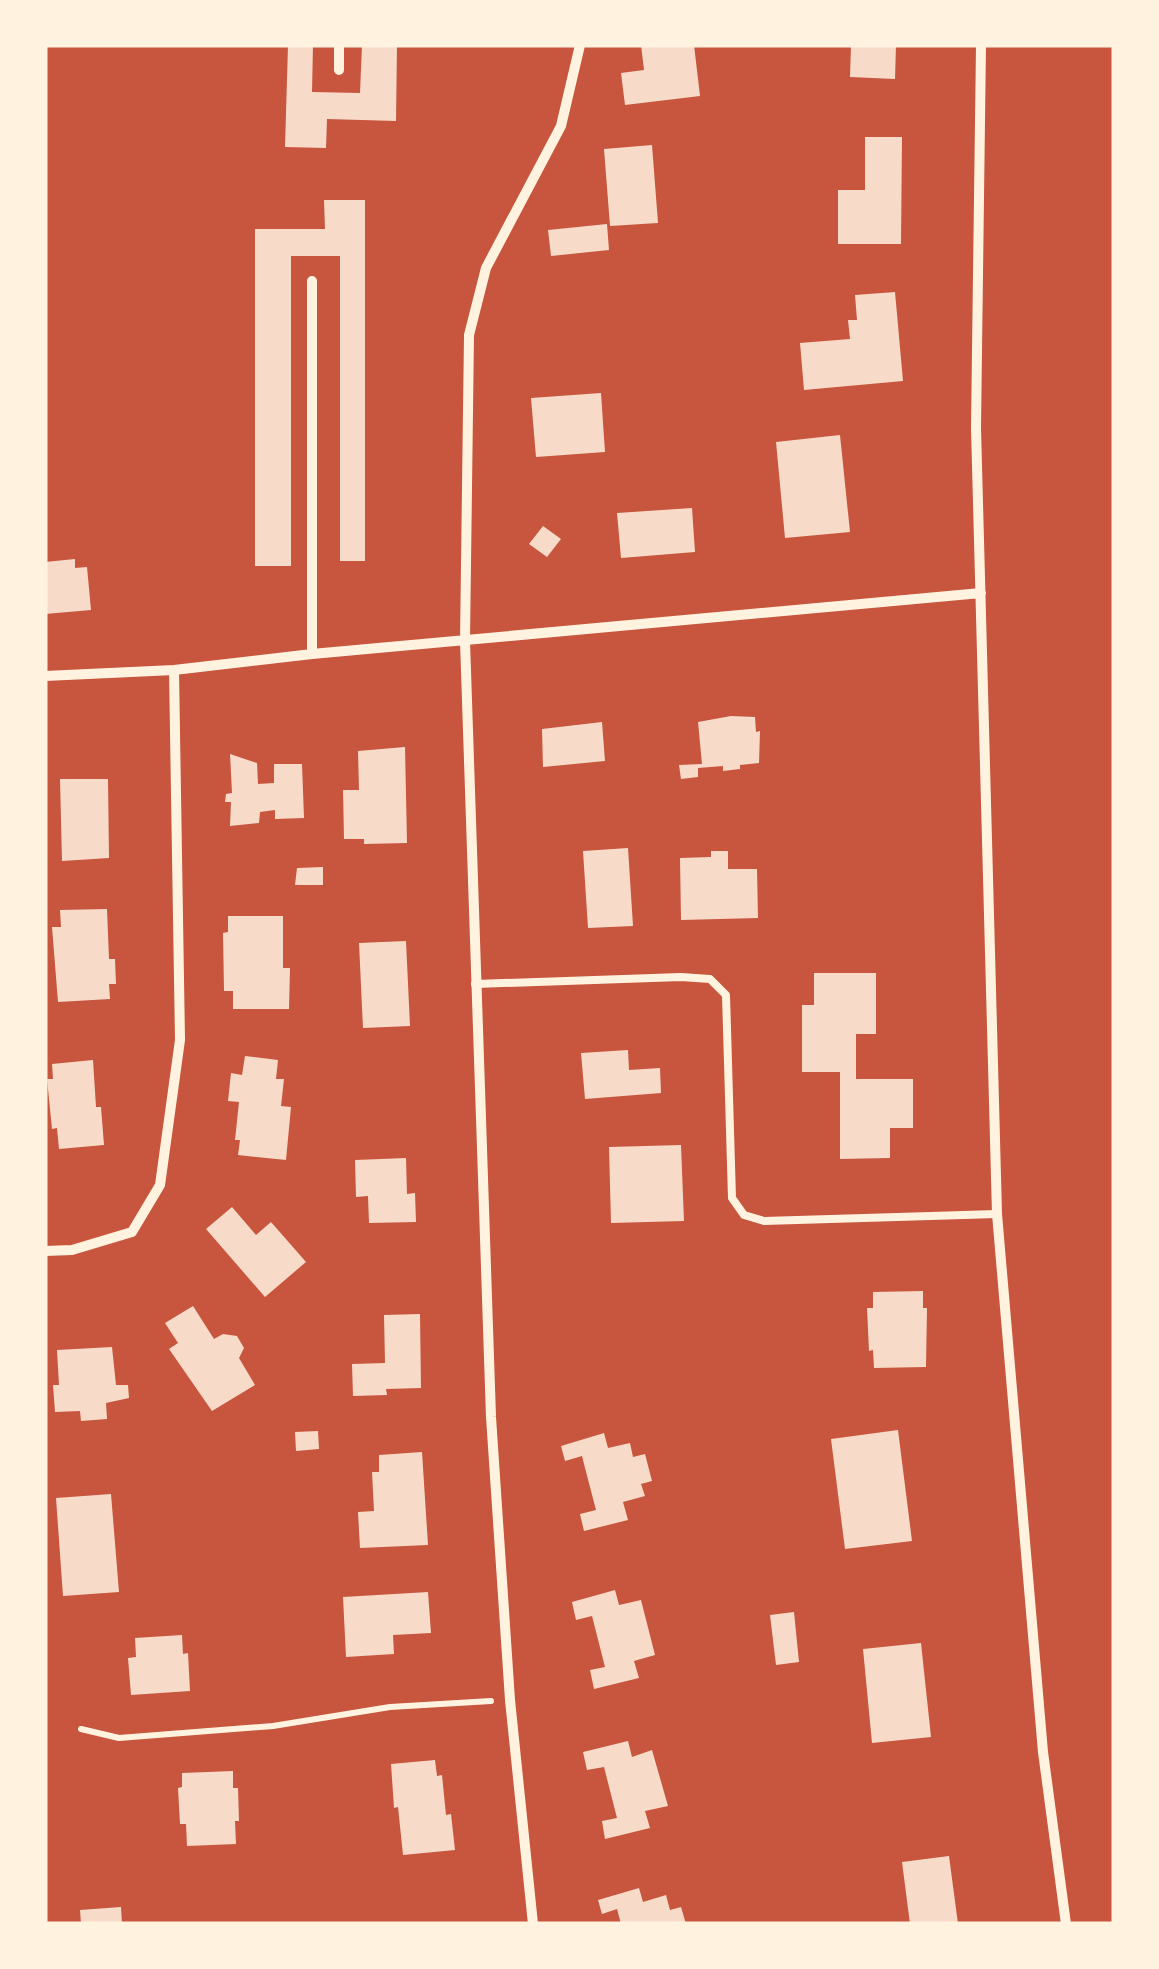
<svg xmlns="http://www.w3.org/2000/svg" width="1159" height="1969" font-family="'IBM Plex Sans',sans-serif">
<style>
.building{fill:#f7dbc8}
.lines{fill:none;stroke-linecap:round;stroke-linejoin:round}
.path{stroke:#fff3e0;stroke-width:6}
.service{stroke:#fff3e0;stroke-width:8}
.minor{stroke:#fff3e0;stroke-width:10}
</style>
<rect width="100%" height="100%" fill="#c8553d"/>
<path class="building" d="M288,45H313L312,92L360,93L362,45H397L396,121L327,119L326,148L285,147Z
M641,45H694L700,96L625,105L621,73L644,70Z
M851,45H896L895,79L850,77Z
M865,137H902L901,244H838V190H865Z
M652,145L658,223L610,226L604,149Z
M324,200H365V561H340V256H291V566H255V229H325Z
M607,224L609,250L551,256L548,230Z
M895,292L903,381L804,390L800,343L850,339L848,320H857L855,295Z
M601,393L605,452L536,457L531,398Z
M840,435L850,532L785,538L776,442Z
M692,508L695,552L621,558L617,513Z
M543,526L561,539L547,557L529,544Z
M75,559V568L87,567L91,610L45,614V562Z
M731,716L755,717L756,732L760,731L759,763L740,765V769L723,771V766L698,768V777L681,779L679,765L702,764L698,722Z
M602,722L605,761L543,767L542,729Z
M405,747L407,843L364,844V839H344L343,790H359L358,751Z
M230,754L257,763L258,784L274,783V764H302L304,818L275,819V810L260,812L259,823L230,826L231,802H225L226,794L232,793Z
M60,779H108L109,858L62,861Z
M628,848L633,926L588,928L583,851Z
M711,851H728V869H757L758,918L681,920L680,858L711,857Z
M323,867V885H295L297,868Z
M107,909L109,959H115L116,984H109L110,999L58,1002L52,927H61L60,910Z
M228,916H283V968H290L289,1009H233V991H224L223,933L228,932Z
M406,941L410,1026L363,1028L359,943Z
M814,973H876V1034H856V1079H913V1128H890V1158L840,1159V1072H802V1005H814Z
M628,1050L629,1070L660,1068L661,1093L585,1099L581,1053Z
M245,1056L278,1060L276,1079H284L281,1106L291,1107L286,1160L238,1155L240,1140H235L239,1102L228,1101L231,1073L242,1075Z
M93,1060L96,1107H101L104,1145L59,1149L57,1128L52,1129L47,1079H53L52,1064Z
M681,1145L684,1221L611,1223L609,1147Z
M406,1158L407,1194L415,1193L416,1222L369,1223L368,1196L356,1197L355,1160Z
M232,1207L256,1235L271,1222L306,1262L265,1297L206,1229Z
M923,1291V1308H927L926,1367L874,1368L873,1350L869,1351L867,1308H873V1292Z
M193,1306L214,1339L223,1334L237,1336L244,1348L239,1358L255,1385L212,1411L169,1349L178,1343L165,1323Z
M420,1314L421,1388L386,1389L387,1395L353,1396L352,1364L385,1363L384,1315Z
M112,1347L116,1385H128L129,1398L106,1403L107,1419L81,1421L80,1411L55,1412L53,1385H59L57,1350Z
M898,1430L912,1541L845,1549L831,1439Z
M318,1431L319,1449L296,1451L295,1432Z
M604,1433L608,1448L630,1443L633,1457L645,1454L652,1481L641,1484L645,1496L623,1502L628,1520L584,1531L580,1514L596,1510L585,1468L582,1456L565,1461L561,1446Z
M422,1452L428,1545L360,1548L358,1512L374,1511L372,1472H379V1455Z
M111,1494L119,1592L63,1596L56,1498Z
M615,1590L619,1605L641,1600L655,1655L634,1661L639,1678L594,1689L590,1670L605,1667L592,1616L576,1620L572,1602Z
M428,1592L431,1633L393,1635L394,1654L346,1657L343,1597Z
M794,1612L799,1662L776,1665L770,1615Z
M182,1635L183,1654L188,1653L190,1691L131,1695L128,1658L136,1657L135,1638Z
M921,1643L931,1737L872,1743L863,1649Z
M628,1741L632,1757L652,1750L668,1806L645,1811L650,1828L605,1839L602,1821L617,1818L604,1767L587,1770L583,1752Z
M435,1760L437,1776L442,1775L446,1815L451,1814L455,1850L403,1855L398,1807L394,1808L391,1764Z
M233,1771V1788H238L239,1821H235L236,1844L187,1846L186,1824H180L178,1788L182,1787V1773Z
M949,1856L958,1924H910L902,1862Z
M639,1888L643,1902L666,1895L670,1910L681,1907L686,1924H621L617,1909L602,1914L598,1900Z
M121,1907L122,1924H81L80,1910Z"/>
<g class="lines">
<path class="path" d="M81,1729L119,1738L273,1726L390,1707L491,1701"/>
<path class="service" d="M475,984L681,977L710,979L726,995L732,1198L744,1215L764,1221L997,1214"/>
<path class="minor" d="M981,45L976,428L997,1214L1043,1752L1066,1924
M339,70V45
M312,281V654
M45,676L174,670L312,654L981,593
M45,1251L72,1250L132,1232L160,1185L180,1040L174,670
M533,1924L510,1700L491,1417L465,641L469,335L486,268L561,126L580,45"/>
</g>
<rect width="1159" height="1969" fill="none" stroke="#fff3e0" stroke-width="95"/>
</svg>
